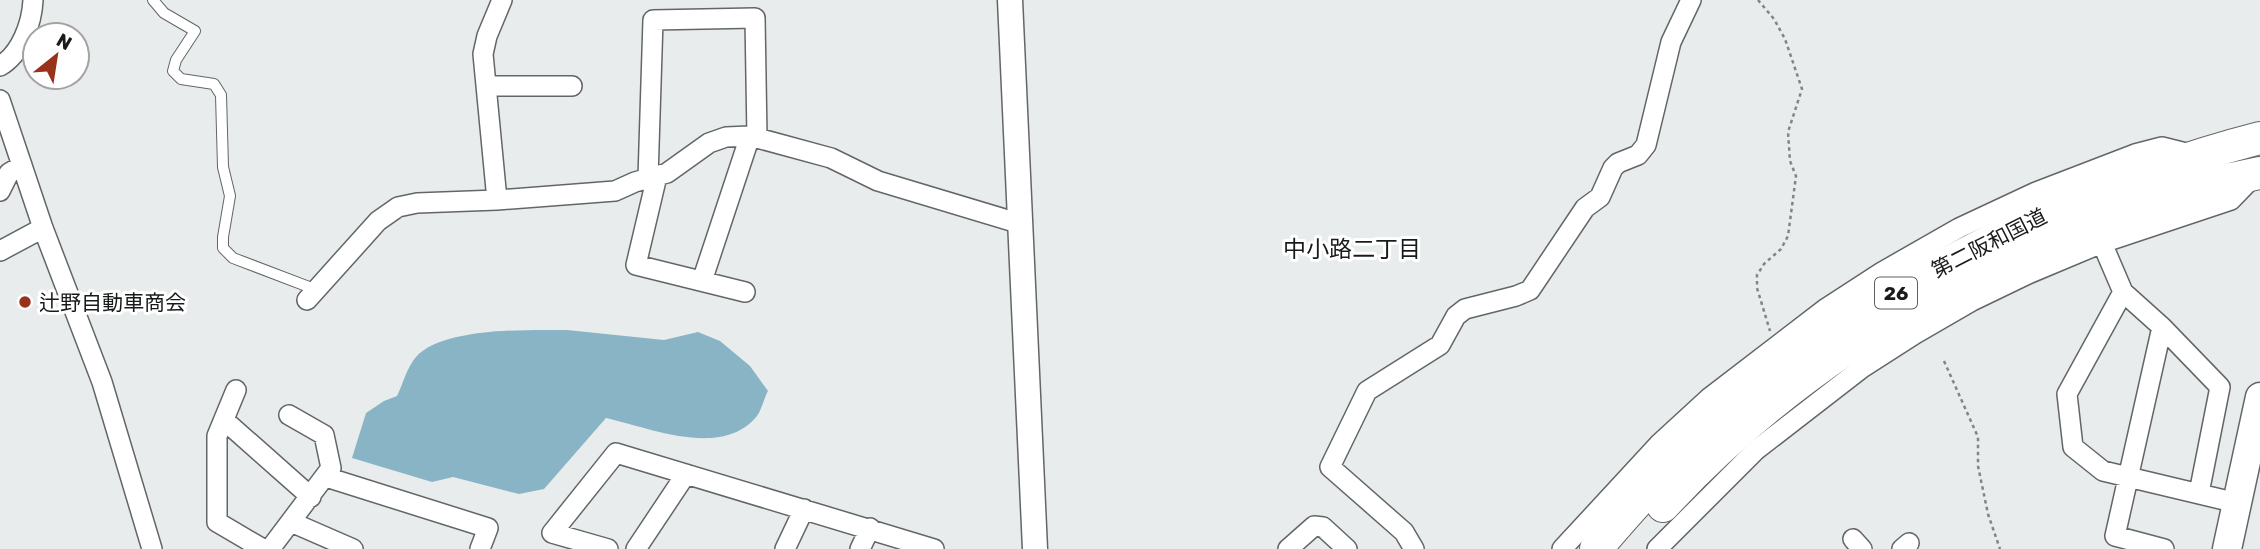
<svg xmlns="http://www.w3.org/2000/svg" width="2260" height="549" font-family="Rubik,'Noto Sans JP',sans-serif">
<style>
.water{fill:#89b4c5}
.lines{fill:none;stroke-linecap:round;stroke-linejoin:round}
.service-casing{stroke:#626668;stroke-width:12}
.minor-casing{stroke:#626668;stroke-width:22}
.tertiary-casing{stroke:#626668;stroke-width:27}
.secondary-casing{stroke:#626668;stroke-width:31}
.trunk-casing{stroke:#626668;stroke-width:34}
.path{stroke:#828485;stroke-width:2.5;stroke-dasharray:3.5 3.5;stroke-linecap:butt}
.service{stroke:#fff;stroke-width:10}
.minor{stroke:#fff;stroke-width:19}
.tertiary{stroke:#fff;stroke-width:24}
.secondary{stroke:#fff;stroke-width:28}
.trunk{stroke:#fff;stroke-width:32}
.poi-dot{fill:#9a311d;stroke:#fff;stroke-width:2.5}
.labels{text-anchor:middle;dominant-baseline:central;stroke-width:6;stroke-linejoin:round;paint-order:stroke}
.shield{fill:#fff;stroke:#5e5f5f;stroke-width:2}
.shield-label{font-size:19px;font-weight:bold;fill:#191a1b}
.street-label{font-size:21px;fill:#191a1b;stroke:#fff}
.poi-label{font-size:21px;fill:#191a1b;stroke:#fff;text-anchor:start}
.neighbourhood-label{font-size:23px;fill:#191a1b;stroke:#fff}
</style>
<rect width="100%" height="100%" fill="#e8eced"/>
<path class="water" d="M567,330L664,340L698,332L720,341L750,366L768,391C764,398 762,409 757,416C722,459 651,428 606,418L544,489L519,494L453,477L432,482L352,458L366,413L384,401L397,396C403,384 407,367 416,357C443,327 529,330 567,330Z"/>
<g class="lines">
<defs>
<path id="service" d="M153,0L164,13L195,31L176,60L173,71L181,79L214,84L221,95L223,167L230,196L223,237V248L233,258L317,290"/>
<path id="minor" d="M0,66C21,54 32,23 33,0
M487,86H572
M0,100L43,228L102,382L152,549
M657,176L636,265L745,292
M648,178L653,20L755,18L757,138
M0,191L9,173L22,165
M497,200L483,54L487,36L502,0
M2102,243L2123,292L2162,327L2220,387L2199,493
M0,251L43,228
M702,281L750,136
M2123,292L2067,394L2073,447L2103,471L2237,503
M307,300L378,221L398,207L417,203L497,200L615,191L635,182L667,173L709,143L726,137L750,136L831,158L878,181L1021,224
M2162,327L2115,536L2164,549
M236,390L217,436V522L263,549
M224,420L311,497
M326,477L488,528L480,549
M291,522L353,549
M1853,539L1862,549
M270,549L331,468L324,435L289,415
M608,549L552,533L616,453L934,549
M636,549L686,474
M785,549L804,509
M860,549L870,528
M1288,549L1314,526L1323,527L1347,549
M1414,549L1404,532L1330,467L1367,391L1440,345L1456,316L1465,309L1516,296L1530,290L1585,208L1600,197L1613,168L1618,163L1638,155L1646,145L1671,42L1691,0
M1562,549L1660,443L1709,398L1825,309L1882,272L1959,228L2036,192L2135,154L2162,147L2194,155
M1657,549L1756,450L1862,368L1915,334L1972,301L2028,274L2102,243L2231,200L2254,176
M1902,549L1909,543"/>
<path id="tertiary" d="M1010,0L1035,549"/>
<path id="secondary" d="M2227,549L2260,397"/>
<path id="trunk" d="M1663,506C1816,340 2039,217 2260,173
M1596,549C1626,514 1656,480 1689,447C1736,401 1791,359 1845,322C1869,306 1895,293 1919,279C2027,218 2139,169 2260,138"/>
</defs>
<use href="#service" class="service-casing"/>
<use href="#minor" class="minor-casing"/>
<use href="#tertiary" class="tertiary-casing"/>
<use href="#secondary" class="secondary-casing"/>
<use href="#trunk" class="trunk-casing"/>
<path class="path" d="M1758,0L1774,19L1785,39L1802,89L1788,132L1790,161L1796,176L1788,236L1781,249L1764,264L1757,275V288L1770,331
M1944,361L1978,437V466L1988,514L2000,549"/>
<use href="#service" class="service"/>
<use href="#minor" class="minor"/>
<use href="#tertiary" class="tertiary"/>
<use href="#secondary" class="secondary"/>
<use href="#trunk" class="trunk"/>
</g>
<circle class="poi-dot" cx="25" cy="302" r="7"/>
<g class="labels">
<rect class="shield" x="1875" y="277.5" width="42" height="31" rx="5"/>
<g class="shield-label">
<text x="1896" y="293">26</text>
</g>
<g class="street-label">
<text transform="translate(1989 243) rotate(-27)">第二阪和国道</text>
</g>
<g class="poi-label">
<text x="39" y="302">辻野自動車商会</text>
</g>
<g class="neighbourhood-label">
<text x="1352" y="249">中小路二丁目</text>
</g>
</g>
<g transform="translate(56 56) rotate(30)"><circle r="33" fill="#ffffff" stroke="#a3a3a4" stroke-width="2"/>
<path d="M0-5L12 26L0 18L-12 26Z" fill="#9a311d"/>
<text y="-10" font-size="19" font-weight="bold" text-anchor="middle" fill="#191a1b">N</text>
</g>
</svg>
